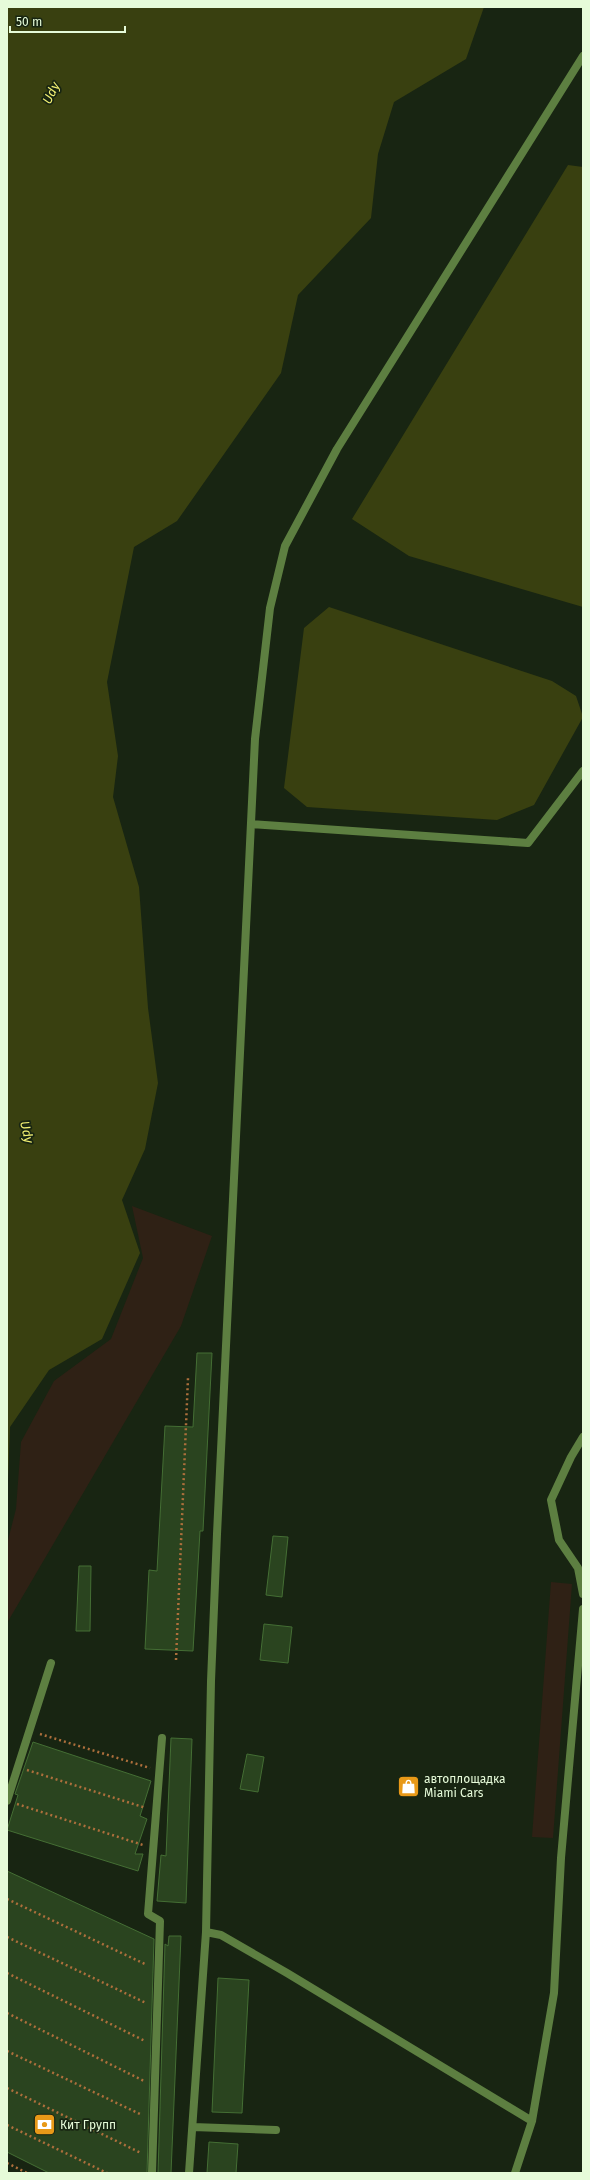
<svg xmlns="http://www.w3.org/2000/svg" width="590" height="2180" font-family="'Fira Sans',sans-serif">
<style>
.green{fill:#2f2115}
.water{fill:#394010}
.building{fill:#2a441f;stroke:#446e34}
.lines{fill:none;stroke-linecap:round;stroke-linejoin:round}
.path{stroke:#ad6f3c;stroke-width:2.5;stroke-dasharray:2 3;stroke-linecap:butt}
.street{stroke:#5d7f41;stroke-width:8}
.labels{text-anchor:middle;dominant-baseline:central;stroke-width:3.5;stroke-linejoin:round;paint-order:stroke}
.poi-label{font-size:12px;fill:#e6fbd9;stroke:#182512;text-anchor:start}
.water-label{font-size:13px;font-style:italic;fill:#f1ef72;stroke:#182512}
</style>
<rect width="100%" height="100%" fill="#182512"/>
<path class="green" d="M132,1206L212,1236L181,1326L7,1623V1544L16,1509L21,1442L54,1381L111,1339L143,1258Z
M551,1582L572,1584L553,1838L532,1837Z"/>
<path class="water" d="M7,7H484L466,59L394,102L378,154L371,218L298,295L281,373L177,521L134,547L107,682L118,756L113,797L139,887L148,1008L158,1083L145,1149L122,1200L140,1253L102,1339L49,1370L10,1427L7,1507Z
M568,165L583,167V607L409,556L352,519Z
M329,607L552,681L576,696L583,717L534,805L497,820L307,807L284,788L304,628Z"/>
<path class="building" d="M197,1353H212L203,1531H200L193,1651L145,1649L149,1570L157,1571L165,1426L193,1427Z
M273,1536L288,1537L282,1597L266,1595Z
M79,1566H91L90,1631H76Z
M264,1624L292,1627L288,1663L260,1660Z
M171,1738L192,1739L186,1903L157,1901L161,1855L166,1856Z
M33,1742L151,1781L140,1816L147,1819L135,1854H143L138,1871L7,1830L18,1795L15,1794Z
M247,1754L264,1757L258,1792L240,1789Z
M7,1871L154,1939L147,2173H49L7,2152Z
M169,1936H181L171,2173H158L165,1944L168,1946Z
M218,1978L249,1980L242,2113L212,2112Z
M209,2142L238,2144L236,2173H207Z"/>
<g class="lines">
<path class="path" d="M176,1660L188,1378
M40,1734L150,1768
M27,1770L146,1808
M17,1804L143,1845
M7,1899L147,1965
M7,1937L146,2003
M7,1973L145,2041
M7,2013L144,2081
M7,2051L142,2115
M7,2088L141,2153
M7,2125L107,2173
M7,2163L27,2173"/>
<path class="street" d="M251,824L528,843L583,771
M583,1437L571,1457L551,1500L559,1540L578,1568L583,1594
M7,1801L51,1663
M206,1932L221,1935L287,1973L532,2121
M193,2127L276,2130
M152,2173L160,1921L148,1914L162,1738
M189,2173L206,1932L211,1681L217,1534L255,739L270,608L285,546L337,449L583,56
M515,2173L532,2121L554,1993L561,1858L583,1609"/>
</g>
<defs>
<symbol id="shop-square" viewBox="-11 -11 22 22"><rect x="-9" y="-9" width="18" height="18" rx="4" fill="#e89918" stroke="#182512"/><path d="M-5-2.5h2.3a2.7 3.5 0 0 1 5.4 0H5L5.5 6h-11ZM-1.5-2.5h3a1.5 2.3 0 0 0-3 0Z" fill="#fff"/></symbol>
<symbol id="bank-square" viewBox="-11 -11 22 22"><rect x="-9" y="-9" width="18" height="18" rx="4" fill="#e89918" stroke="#182512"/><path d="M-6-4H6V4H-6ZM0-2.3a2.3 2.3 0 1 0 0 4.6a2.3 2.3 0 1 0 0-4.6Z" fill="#fff"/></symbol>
</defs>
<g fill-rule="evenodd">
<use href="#shop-square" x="396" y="1774" width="25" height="25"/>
<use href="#bank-square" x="32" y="2112" width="25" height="25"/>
</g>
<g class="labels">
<g class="poi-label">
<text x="424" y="1779">автоплощадка<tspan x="424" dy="14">Miami Cars</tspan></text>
<text x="60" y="2125">Кит Групп</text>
</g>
<g class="water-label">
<text transform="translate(51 93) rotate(-64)">Udy</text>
<text transform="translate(27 1132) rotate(77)">Udy</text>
</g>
</g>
<rect width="590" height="2180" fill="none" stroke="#e6fbd9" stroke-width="16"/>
<path d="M10 26v6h115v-6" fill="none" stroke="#e6fbd9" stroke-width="2"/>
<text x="16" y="26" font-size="12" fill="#e6fbd9" stroke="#182512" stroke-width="3" paint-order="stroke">50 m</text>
</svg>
